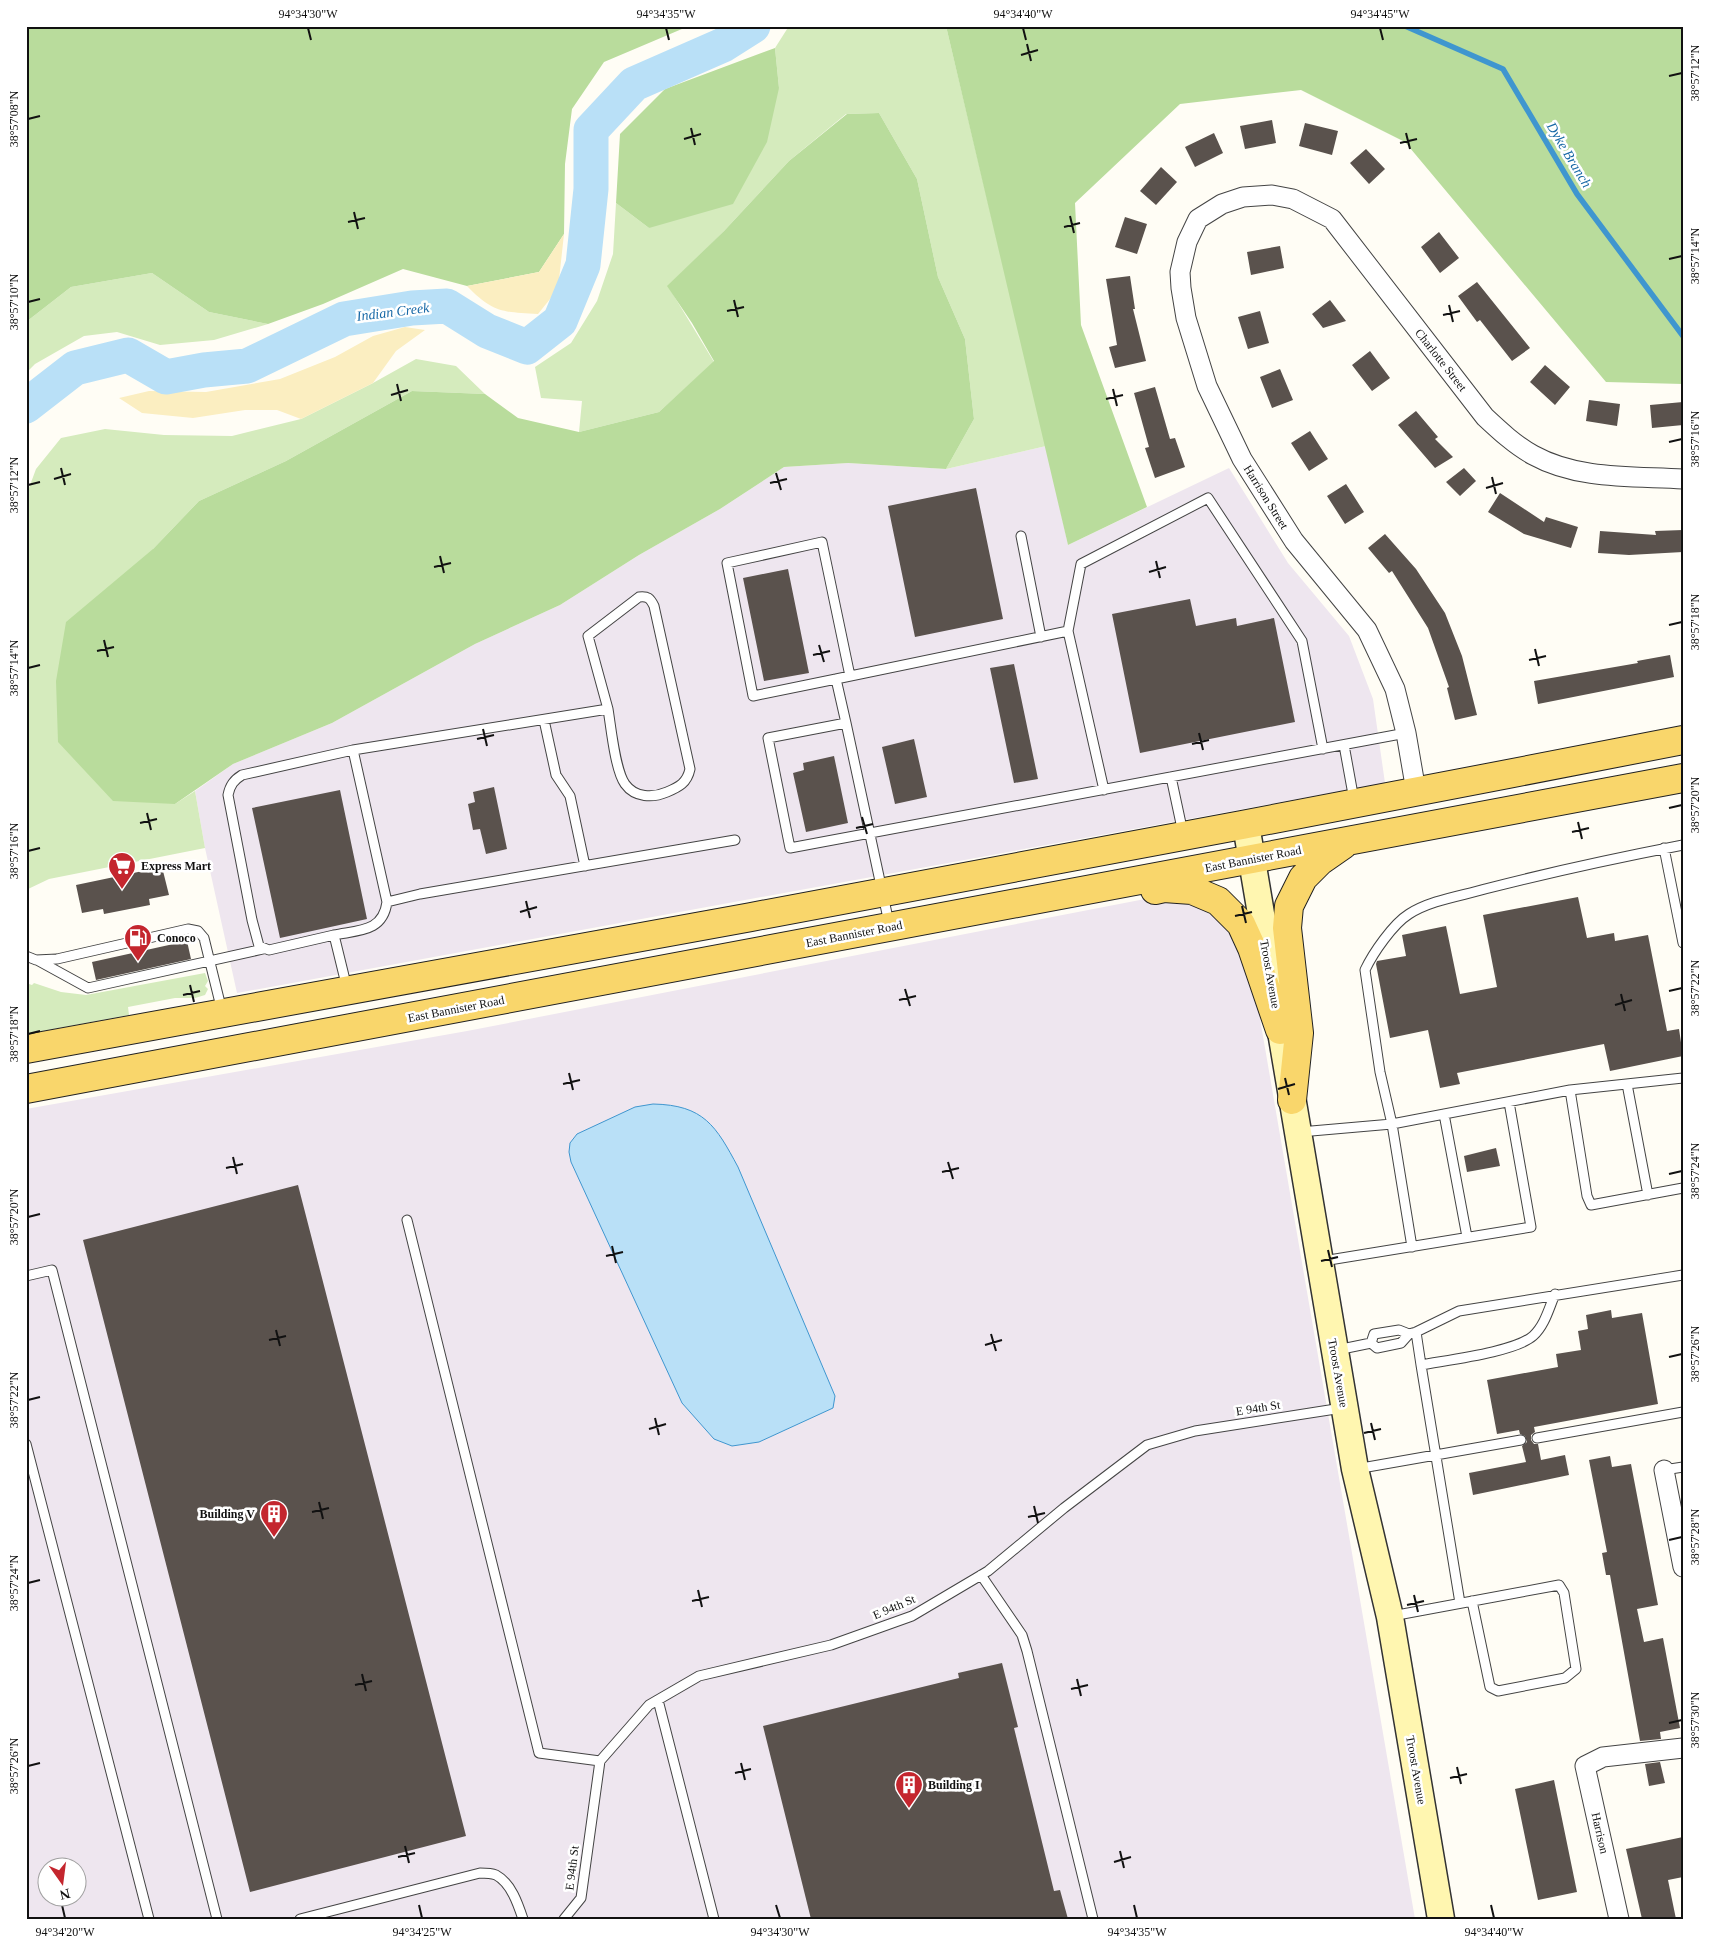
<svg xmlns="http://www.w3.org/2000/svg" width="1709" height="1945" font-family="'Times New Roman',serif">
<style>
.industrial{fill:#eee6ef;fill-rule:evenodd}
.green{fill:#d5ebbd}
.forest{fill:#b9dc9c}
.sand{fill:#fbeec1}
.water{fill:#b9e0f7;stroke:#3f96cf}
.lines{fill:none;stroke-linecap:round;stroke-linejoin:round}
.stream{stroke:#3f96cf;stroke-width:5.5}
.river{stroke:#b9e0f7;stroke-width:35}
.building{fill:#5a524d}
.service-casing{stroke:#444;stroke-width:11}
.minor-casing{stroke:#444;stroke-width:21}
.secondary-casing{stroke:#333;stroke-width:29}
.primary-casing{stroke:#222;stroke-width:30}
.service{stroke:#fff;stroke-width:9}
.minor{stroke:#fff;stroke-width:19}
.secondary{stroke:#fff6b0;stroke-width:26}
.primary{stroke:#f9d66b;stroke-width:28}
.ticks{fill:none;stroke:#111;stroke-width:2}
.labels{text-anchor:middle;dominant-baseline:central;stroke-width:5;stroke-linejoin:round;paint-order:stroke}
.street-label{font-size:12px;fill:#111;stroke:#fff}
.poi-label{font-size:12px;font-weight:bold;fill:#111;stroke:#fff;text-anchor:start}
.water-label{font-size:14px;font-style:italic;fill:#1768a6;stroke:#fff}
.neatline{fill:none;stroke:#111;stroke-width:2}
.ticks-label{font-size:12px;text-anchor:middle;fill:#111}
</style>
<rect width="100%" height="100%" fill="#fffdf5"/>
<path class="industrial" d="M1046,446L1068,545L1229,468L1288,563L1349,636L1373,699L1385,783L237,993L205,848L195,791L233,764L332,723L475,644L560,605L639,555L720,509L784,467L848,463L946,469Z
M1174,897L1204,904L1227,921L1254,984L1415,1919H26V1109L467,1031L1145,899ZM48,1868H78V1898H48Z"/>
<path class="green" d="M789,26H946L1046,446L946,469L974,419L965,339L938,277L917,179L879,113L846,114L789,161L724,231L668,286L714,362L659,412L579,432L582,401L541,398L535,367L571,343L597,301L613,254L616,203L649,228L779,88L775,48Z
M152,273L209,312L268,324L214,340L160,345L117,332L84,336L35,364L26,373V322L71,287Z
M416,359L456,366L485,394L412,391L286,461L199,501L153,549L175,804L195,791L205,848L49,879L26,890V496L36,469L61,438L105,429L164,435L232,436L301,419L373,383Z
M205,973L208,981L205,986L208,989L205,995L195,998H175L128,1007L129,1015L26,1034V983L32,985L34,983L61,992L86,995Z"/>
<path class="forest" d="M26,26H689L604,62L572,109L565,164L564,234L539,272L467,286L403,269L323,304L268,324L209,312L152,273L71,287L26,322Z
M946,26H1683V384L1606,382L1405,142L1301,90L1180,104L1075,203L1081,325L1147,507L1068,545Z
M775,48L779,88L767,142L733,204L649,228L616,203L620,134L665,89Z
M879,113L917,179L938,277L965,339L974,419L946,469L848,463L784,467L720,509L639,555L560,605L475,644L332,723L233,764L175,804L113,801L58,742L56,681L66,622L153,549L199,501L286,461L412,391L485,394L518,418L579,432L659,412L714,361L692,323L667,286L724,231L789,161L847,114Z"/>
<path class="sand" d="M564,234L558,289L538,314C503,312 493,313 467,286L539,272Z
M405,327L425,330L396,351L373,383L301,419L277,410H245L193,418L142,413L119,398L149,391L206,392L280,379L335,357L373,336Z"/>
<path class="water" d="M653,1104C704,1105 716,1126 738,1167L835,1396L833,1408L759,1442L732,1446L714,1439L682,1403L571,1162L569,1152L570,1143L577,1134L635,1107Z"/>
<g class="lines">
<path class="stream" d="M1405,26L1503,69L1577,194L1683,336"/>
<path class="river" d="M26,406L75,368L128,355L166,377L204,370L247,366L344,319L412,308L447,306L487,331L527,347L560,321L583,265L591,189V130L634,84L723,45L753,26"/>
</g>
<path class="building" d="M1272,120L1276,143L1245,149L1240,126Z
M1305,123L1338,131L1332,155L1299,146Z
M1214,133L1223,153L1195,167L1185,147Z
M1366,149L1385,169L1369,184L1350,163Z
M1161,167L1177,182L1156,205L1140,191Z
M1125,217L1147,224L1137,254L1115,247Z
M1439,232L1459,258L1440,273L1421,247Z
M1280,246L1284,268L1251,275L1247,252Z
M1130,276L1135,309H1133L1146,361L1115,368L1109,347L1117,345L1106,279Z
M1477,282L1530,348L1512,361L1480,320L1477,322L1458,296Z
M1330,300L1346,321L1323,328L1312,314Z
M1260,311L1269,343L1248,349L1238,317Z
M1370,351L1390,378L1372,391L1352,365Z
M1545,365L1570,387L1555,405L1530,382Z
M1280,369L1293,400L1272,408L1260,377Z
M1155,387L1170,439L1175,438L1185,467L1155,478L1145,448L1149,447L1134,393Z
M1589,400L1620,404L1617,426L1586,421Z
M1683,402V425L1652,428L1650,405Z
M1416,411L1438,437L1435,439L1453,457L1435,468L1398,425Z
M1310,431L1328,459L1309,471L1291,443Z
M1464,468L1476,481L1460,496L1446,482Z
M1346,484L1364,512L1345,524L1327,496Z
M976,488L1003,619L915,637L888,506Z
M1500,493L1544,522L1546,517L1578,527L1571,548L1524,534L1488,512Z
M1683,530V552L1629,555L1598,553L1600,531L1656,535L1655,531Z
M1385,534L1416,569L1445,613L1462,656L1477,715L1455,720L1447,688L1449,687L1428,628L1392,571L1389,573L1368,548Z
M788,569L809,673L764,681L743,578Z
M1190,599L1196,626L1236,618L1237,626L1274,618L1295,722L1140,753L1112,614Z
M1670,655L1674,677L1538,704L1534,681L1638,663L1637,661Z
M1014,664L1038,779L1014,783L990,668Z
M914,739L927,797L895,804L882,747Z
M834,756L848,823L806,832L793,773L804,770L803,763Z
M494,787L507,849L486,854L480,829L473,830L468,804L475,802L473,792Z
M340,790L367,919L280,938L252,808Z
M162,867L169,895L149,899L150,905L104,914L103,909L82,913L76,885Z
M1578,897L1587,938L1614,933L1615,941L1648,935L1667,1031L1679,1029L1683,1056L1610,1071L1604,1044L1457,1073L1460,1084L1440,1088L1428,1030L1390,1038L1376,964L1377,961L1406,956L1402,935L1446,926L1460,994L1497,987L1483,915Z
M187,941L191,959L96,980L92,962Z
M1496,1148L1500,1166L1467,1172L1464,1156Z
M298,1185L466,1836L250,1892L83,1240Z
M1611,1310L1612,1318L1642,1313L1658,1404L1534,1427L1535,1432L1531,1435V1440L1534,1444H1538L1541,1460L1565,1455L1569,1475L1473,1495L1469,1473L1526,1462L1522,1446L1527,1442L1525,1436L1520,1434L1519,1430L1497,1434L1487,1380L1558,1367L1556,1354L1581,1350L1578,1331L1588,1329L1586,1315Z
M1610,1456L1612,1467L1631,1464L1658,1605L1637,1609L1644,1642L1663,1638L1680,1728L1660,1732L1661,1739L1640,1741L1610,1575H1606L1602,1553L1607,1552L1589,1460Z
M1002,1663L1018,1727L1014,1728L1054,1891L1060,1890L1068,1919H811L763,1726L959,1678L958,1673Z
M1660,1762L1665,1783L1649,1786L1645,1764Z
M1554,1780L1577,1892L1538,1900L1515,1789Z
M1683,1837V1877L1668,1880L1676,1919H1642L1626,1849Z"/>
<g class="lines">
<defs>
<path id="service" d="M1021,536L1041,637
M1068,631L836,679L846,723L768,738L790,848L1406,733
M836,679L753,696L727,563L822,542L850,676
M544,720L556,775L570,796L585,866
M846,723L889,923
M1344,745L1354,800
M353,750L608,709L588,636L639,597C648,596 650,598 654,606L690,769C687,783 679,787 667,792C653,798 635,798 625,784C615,770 611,727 608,709
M1171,777L1183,833
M1104,790L1068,631L1081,564L1208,498L1302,641L1323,749
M1664,848L1683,943
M387,902L420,894L735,840
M334,935L269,950L259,946L252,920L228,795C230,785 234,780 242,775L353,750L387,902C383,932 359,930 334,935L347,988
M26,956L36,960L57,959L188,929L198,931L204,938L222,1011
M37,960L88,988L263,949
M1627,1084L1648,1195
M1570,1090L1683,1078
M1444,1114L1467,1237
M1300,1132L1392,1124L1380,1072L1365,970C1373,953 1393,924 1409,914C1431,900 1461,896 1485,889C1551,872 1616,858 1683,845
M407,1220L539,1753L600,1761
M1412,1247L1392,1124L1570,1090L1587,1196L1591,1205L1683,1188
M1323,1261L1531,1227L1509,1102
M26,1276L52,1270L217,1919
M1416,1332L1421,1365
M1371,1343L1374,1334L1399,1330L1409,1334L1416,1332L1459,1311L1683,1275
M1371,1343L1377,1348L1401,1343L1409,1334
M1337,1350L1371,1343
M1537,1438L1683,1412
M26,1444L149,1919
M1356,1469L1521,1440
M1664,1470L1683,1467
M981,1575L1022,1635L1027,1651L1093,1919
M1460,1603L1421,1365C1447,1360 1515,1352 1533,1336C1545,1325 1549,1308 1555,1294
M1392,1616L1559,1585L1564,1593L1576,1669L1565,1678L1498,1691L1490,1687L1472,1601
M658,1700L714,1919
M300,1919L480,1873C485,1873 491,1873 496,1875C511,1883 518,1904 523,1919
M564,1919L581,1898L600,1761L649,1705L699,1676L831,1645L912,1616L988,1571L1064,1508L1147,1445L1195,1431L1342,1408"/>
<path id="minor" d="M1416,791L1406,733L1395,689L1367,630L1294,541L1242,459L1207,386L1186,318L1181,288L1180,272L1187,242L1198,219L1222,204L1243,197L1272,195L1293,199L1332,219L1485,417C1500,431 1515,445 1533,455C1578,480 1633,476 1683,479
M1664,1470L1683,1567
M1619,1919L1585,1766L1603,1757L1683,1748"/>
<path id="secondary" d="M1246,825L1355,1469L1390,1617L1441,1919"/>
<path id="primary" d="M1155,890L1164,888L1192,890L1218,901L1241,924L1252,948L1280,1030
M26,1049C432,976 837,902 1242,825C1389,798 1536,768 1683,740
M26,1089L1683,778
M1292,1100L1299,1033L1287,928L1289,906L1303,878L1320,861L1343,845"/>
</defs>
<use href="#service" class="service-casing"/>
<use href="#minor" class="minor-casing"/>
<use href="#secondary" class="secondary-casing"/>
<use href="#primary" class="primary-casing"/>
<use href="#service" class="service"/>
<use href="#minor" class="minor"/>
<use href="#secondary" class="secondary"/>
<use href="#primary" class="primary"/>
</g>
<path class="ticks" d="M308,28L311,40M666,28L669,40M1023,28L1026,40M1380,28L1383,40M1027,44L1031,61M1021,55L1038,50M1669,76L1682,73M28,119L40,116M691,128L695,145M1406,133L1410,149M684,139L701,134M1400,143L1417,139M354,212L358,229M1070,216L1074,233M348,222L365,218M1064,227L1080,223M1669,259L1682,256M734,300L738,317M28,302L40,299M1449,305L1453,322M727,311L744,307M1443,315L1460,311M397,384L401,401M1113,389L1117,406M391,395L408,390M1106,399L1123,395M1669,442L1682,439M61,468L65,485M776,473L781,490M1492,477L1496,494M54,479L71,474M770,483L787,479M28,485L40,482M1486,488L1503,483M440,556L444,573M1156,561L1160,578M434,567L451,563M1149,572L1166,567M1669,625L1682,622M104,640L108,657M819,645L824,662M1535,649L1539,666M97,651L114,647M813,655L830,651M1529,660L1546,656M28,668L40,665M483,729L487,746M1199,733L1203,750M477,739L494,735M1192,744L1209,740M1669,808L1682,805M147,813L151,830M862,817L867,834M1578,822L1582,839M140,823L157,819M856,828L873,824M1572,832L1589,828M28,851L40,848M526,901L530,918M1242,906L1246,923M520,912L537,907M1235,916L1252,912M190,985L194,1002M905,989L910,1006M1669,991L1682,988M1621,994L1625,1011M183,995L200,991M899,1000L916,996M1615,1005L1632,1000M28,1034L40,1031M569,1073L573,1090M1285,1078L1289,1095M563,1084L580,1080M1278,1089L1295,1084M233,1157L237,1174M948,1162L953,1179M226,1168L243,1164M942,1172L959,1168M1669,1174L1682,1171M28,1217L40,1214M612,1246L616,1263M1328,1250L1332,1267M606,1256L623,1252M1321,1261L1338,1257M276,1330L280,1346M991,1334L996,1351M269,1340L286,1336M985,1345L1002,1340M1669,1357L1682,1354M28,1400L40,1397M655,1418L659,1435M1371,1423L1375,1440M649,1429L666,1424M1364,1433L1381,1429M319,1502L323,1519M1034,1506L1038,1523M312,1512L329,1508M1028,1517L1045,1513M1669,1540L1682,1537M28,1583L40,1580M698,1590L702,1607M1414,1595L1418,1612M692,1601L709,1597M1407,1605L1424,1601M362,1674L366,1691M1077,1679L1081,1696M355,1685L372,1681M1071,1689L1088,1685M1669,1723L1682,1720M741,1763L745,1780M28,1766L40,1763M1457,1767L1461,1784M735,1773L751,1769M1450,1778L1467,1774M405,1846L409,1863M1120,1851L1124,1868M398,1857L415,1853M1114,1862L1131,1857M62,1905L65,1918M419,1905L422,1918M776,1905L780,1918M1134,1905L1137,1918M1491,1905L1494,1918"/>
<defs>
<symbol id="supermarket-pin" viewBox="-11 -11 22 30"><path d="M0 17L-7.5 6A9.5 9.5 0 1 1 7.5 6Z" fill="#c4262e" stroke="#fff"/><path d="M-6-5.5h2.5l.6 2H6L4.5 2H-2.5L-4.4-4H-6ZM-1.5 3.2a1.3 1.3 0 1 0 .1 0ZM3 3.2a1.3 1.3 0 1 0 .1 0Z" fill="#fff"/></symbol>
<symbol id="fuel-pin" viewBox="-11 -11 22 30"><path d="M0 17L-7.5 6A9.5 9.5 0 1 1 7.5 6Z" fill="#c4262e" stroke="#fff"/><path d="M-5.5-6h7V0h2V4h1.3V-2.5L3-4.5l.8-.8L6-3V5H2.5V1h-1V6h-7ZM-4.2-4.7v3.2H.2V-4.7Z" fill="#fff"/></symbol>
<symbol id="building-pin" viewBox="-11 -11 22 30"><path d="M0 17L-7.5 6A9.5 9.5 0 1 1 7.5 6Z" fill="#c4262e" stroke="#fff"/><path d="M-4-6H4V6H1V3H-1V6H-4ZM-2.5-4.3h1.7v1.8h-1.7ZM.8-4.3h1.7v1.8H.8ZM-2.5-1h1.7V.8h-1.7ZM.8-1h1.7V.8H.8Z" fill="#fff"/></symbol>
</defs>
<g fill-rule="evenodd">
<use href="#supermarket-pin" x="106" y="850" width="32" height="43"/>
<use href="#fuel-pin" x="122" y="922" width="32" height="43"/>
<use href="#building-pin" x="258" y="1498" width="32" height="43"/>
<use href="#building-pin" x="893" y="1769" width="32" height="43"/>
</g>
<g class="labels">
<g class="street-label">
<text transform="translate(1441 360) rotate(52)">Charlotte Street</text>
<text transform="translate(1266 497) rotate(58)">Harrison Street</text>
<text transform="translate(1253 859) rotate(-11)">East Bannister Road</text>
<text transform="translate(854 934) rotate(-11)">East Bannister Road</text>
<text transform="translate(1270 974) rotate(80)">Troost Avenue</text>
<text transform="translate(456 1009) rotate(-11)">East Bannister Road</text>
<text transform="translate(1338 1373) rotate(80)">Troost Avenue</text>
<text transform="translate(1258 1408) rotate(-9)">E 94th St</text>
<text transform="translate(894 1607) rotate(-23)">E 94th St</text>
<text transform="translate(1416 1770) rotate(80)">Troost Avenue</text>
<text transform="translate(1600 1833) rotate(77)">Harrison</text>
<text transform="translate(572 1868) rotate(-83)">E 94th St</text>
</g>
<g class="poi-label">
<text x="141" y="866">Express Mart</text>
<text x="157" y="938">Conoco</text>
<text x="255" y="1514" text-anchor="end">Building V</text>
<text x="928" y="1785">Building I</text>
</g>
<g class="water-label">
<text transform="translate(1569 155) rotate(59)">Dyke Branch</text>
<text transform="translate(393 312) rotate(-7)">Indian Creek</text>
</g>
</g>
<rect width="1709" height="1945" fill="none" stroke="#ffffff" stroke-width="55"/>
<g transform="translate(62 1882) rotate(166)"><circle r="24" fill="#ffffff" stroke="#a0a0a0"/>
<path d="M0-4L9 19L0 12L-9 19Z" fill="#c4262e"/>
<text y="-8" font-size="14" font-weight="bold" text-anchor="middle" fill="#111111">N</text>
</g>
<rect x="28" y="28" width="1654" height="1890" class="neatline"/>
<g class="ticks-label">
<text x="308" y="18">94°34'30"W</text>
<text x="666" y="18">94°34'35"W</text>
<text x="1023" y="18">94°34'40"W</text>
<text x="1380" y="18">94°34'45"W</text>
<text transform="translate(1695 73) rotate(-90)" y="4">38°57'12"N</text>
<text transform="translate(14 119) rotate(-90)" y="4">38°57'08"N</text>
<text transform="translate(1695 256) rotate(-90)" y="4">38°57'14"N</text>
<text transform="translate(14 302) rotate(-90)" y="4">38°57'10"N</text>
<text transform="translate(1695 439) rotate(-90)" y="4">38°57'16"N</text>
<text transform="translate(14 485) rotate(-90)" y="4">38°57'12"N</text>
<text transform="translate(1695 622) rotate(-90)" y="4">38°57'18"N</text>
<text transform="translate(14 668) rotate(-90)" y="4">38°57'14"N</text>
<text transform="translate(1695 805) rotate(-90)" y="4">38°57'20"N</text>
<text transform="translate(14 851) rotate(-90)" y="4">38°57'16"N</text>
<text transform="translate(1695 988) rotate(-90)" y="4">38°57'22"N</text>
<text transform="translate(14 1034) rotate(-90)" y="4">38°57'18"N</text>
<text transform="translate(1695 1171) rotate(-90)" y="4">38°57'24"N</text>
<text transform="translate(14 1217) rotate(-90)" y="4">38°57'20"N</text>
<text transform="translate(1695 1354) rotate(-90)" y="4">38°57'26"N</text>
<text transform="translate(14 1400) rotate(-90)" y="4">38°57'22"N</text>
<text transform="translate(1695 1537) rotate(-90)" y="4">38°57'28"N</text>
<text transform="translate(14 1583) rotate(-90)" y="4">38°57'24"N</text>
<text transform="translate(1695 1720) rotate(-90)" y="4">38°57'30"N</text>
<text transform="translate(14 1766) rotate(-90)" y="4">38°57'26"N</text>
<text x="65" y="1936">94°34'20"W</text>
<text x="422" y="1936">94°34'25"W</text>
<text x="780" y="1936">94°34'30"W</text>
<text x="1137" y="1936">94°34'35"W</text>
<text x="1494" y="1936">94°34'40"W</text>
</g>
</svg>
